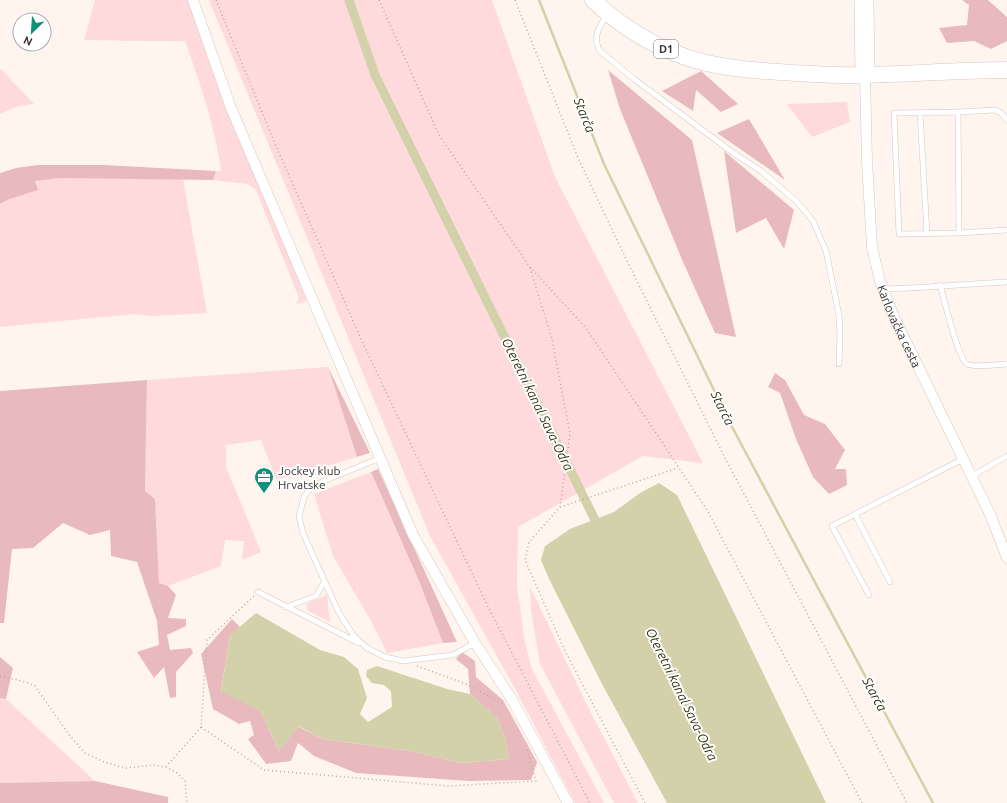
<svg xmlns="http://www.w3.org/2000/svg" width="1007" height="803" font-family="Ubuntu,sans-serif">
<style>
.green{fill:#fedadc}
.forest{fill:#e8babd}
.water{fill:#d2d1a9}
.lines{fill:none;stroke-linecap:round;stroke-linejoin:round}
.stream{stroke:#d2d1a9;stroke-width:2.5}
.canal{stroke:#d2d1a9;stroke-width:9}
.service-casing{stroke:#d4c8bf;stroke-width:6}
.minor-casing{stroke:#d4c8bf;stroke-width:11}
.primary-casing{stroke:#d4c8bf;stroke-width:17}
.motorway-casing{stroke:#d4c8bf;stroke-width:20}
.path{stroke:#b3aba5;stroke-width:1.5;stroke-dasharray:1 3;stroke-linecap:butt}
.service{stroke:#fff;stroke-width:5}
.minor{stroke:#fff;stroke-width:10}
.primary{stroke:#fff;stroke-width:16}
.motorway{stroke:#fff;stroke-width:19}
.labels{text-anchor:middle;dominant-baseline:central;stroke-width:4;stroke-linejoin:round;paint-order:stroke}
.shield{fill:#fff;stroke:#726e6c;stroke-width:1}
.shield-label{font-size:11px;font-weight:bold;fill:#35302d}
.street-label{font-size:12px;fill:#35302d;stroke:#fff}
.poi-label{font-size:12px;fill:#35302d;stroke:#fff;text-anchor:start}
.water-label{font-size:13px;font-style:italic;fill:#2f2e0d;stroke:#fff}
</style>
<rect width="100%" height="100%" fill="#fff5ee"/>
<path class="green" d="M95,0H188L226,100L306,299L305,302L296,304L299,298L256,190L248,184L213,180L216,171H221C215,125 200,84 185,41H139L84,40Z
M209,0H492L555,177L703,463L643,456L518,527L517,585L524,637L531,667L604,803H575L514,687L430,536Z
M0,68L34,104L18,106L0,114Z
M847,102L850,122L812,137L787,104Z
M60,178L183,179L207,313L152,316L134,314L0,327V204L7,200L38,190L34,181Z
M328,367L357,457L300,474L276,479L261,440L226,445V467L261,552L242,560L244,541L225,540L221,566L168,586L159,583L155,499L145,491L147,380Z
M371,472L419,581L443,643L387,653L370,619L333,556L314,494Z
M530,587L589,709L638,803H614L540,664L531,611Z
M327,595L330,622L308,611L306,604Z
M0,698L6,699L95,781L0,783Z"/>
<path class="forest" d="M962,0H988L1007,17V41L991,49L974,41L947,43L939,28L967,25L969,5Z
M608,70L692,140L736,337L715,333L683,262L620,109Z
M701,71L738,104L721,112L696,90L693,111L662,91Z
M749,119L785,180L717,133Z
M724,151L794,210L784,249L766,218L736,233Z
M38,165H103L216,171L213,180L60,178L35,181L38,190L7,200L0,204V173L16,168Z
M328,367L370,453L357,457Z
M775,373L785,380L804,415L825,424L845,450L835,469H846L847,485L829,494L813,477L796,439L780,393L768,387Z
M147,380L145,491L155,499L159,583L168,586L176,595L168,618L186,619V626L167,635L170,650L191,648L193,653L176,672V697L170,698L164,667L154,678L137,652L159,645L157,621L137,562L111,556L110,530L90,535L63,523L33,548L12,549L4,623H0V391Z
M378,469L457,642L443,643L419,581L371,472Z
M232,619L240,627L230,635L221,691L260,710L279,751L298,726L322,739L411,751L461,763L509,759L505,739L498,719L470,694L468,669L456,659L462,652L475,661L476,677L503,700L537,762L531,780L469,781L356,773L314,756L298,743L291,761L266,764L248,739L254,735L250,721L239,724L213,709L201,654Z
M0,657L13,668L6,699L0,698Z
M95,781L168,797V803H0V783Z"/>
<path class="water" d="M659,483L677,495L826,803H667L602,684L550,581L541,560L545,546L570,529L614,512L640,493Z
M256,613L320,650L344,657L358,669L367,698L360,714L368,722L392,707L391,691L384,685L372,683L366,676L367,670L377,666L447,689L470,694L498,719L505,739L509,759L461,763L411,751L322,739L299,726L279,751L260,710L221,692L230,635Z"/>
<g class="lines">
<path class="stream" d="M539,0L604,164L731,425L933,803"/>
<path class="canal" d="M349,0L375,75L600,530"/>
<defs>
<path id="service" d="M608,14C599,26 592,38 600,51L634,79L732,152L761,171L795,200L805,211L813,221L826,251L839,315L840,334L839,364
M958,112L894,113L899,234L959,233
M920,113L927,234
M1007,120L1001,113L995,110L958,112L959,233L1007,230
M940,285C944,298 958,359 967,364C973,368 999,364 1007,364
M883,289C924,288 966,284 1007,282
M380,458L312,486L304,497L299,517L303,533L338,611L353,635L367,648L385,657L403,661L453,655L475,643
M972,476L1007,456
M855,514L890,582
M258,592L359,643
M869,595L832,526L963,459
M286,607L316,596L325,581"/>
<g id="minor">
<path d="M193,0L231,108L413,535L475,643L511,698L568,803"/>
<path id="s1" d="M865,75L867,162L872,247L880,281L894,317L990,514L1007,558"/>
</g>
<path id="primary" d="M593,0C618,24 648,43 680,55C711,67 747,70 780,72C809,74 837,76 865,75C912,74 960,70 1007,70"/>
<path id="motorway" d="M864,0L865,75"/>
</defs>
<use href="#service" class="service-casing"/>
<use href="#minor" class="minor-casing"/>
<use href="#primary" class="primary-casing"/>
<use href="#motorway" class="motorway-casing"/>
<path class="path" d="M216,0L273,139L361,339L489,609L590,803
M379,0L439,135L529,266L586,328L707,510L862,803
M515,0L578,158L627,261L723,454L907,803
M530,268L552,339L570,434L560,507L529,542L525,560L566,653L645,803
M560,507L678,468
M254,596L207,640L201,727L264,770L449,786L536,781L526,747
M417,666L466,684L503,704
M0,676L26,682L35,686L70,736L85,753L104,762L126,768L153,765L166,767L176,772L185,781L187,803
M166,767L201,727"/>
<use href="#service" class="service"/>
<use href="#minor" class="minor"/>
<use href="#primary" class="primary"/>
<use href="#motorway" class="motorway"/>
</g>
<defs>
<symbol id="office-pin" viewBox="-11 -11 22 30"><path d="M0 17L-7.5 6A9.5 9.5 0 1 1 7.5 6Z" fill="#0e917a" stroke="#fff"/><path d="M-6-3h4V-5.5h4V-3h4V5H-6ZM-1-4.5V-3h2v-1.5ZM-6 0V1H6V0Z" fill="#fff"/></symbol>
</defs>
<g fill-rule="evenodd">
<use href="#office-pin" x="253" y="466" width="22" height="30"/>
</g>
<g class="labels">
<rect class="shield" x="654" y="40" width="24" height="18" rx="3"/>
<g class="shield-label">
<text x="666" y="49">D1</text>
</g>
<g class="street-label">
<text stroke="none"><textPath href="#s1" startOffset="256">Karlovačka cesta</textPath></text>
</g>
<g class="poi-label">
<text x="278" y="470">Jockey klub<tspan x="278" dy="14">Hrvatske</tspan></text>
</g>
<g class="water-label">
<text transform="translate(585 115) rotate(68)">Starča</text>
<text transform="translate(538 404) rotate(64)">Oteretni kanal Sava-Odra</text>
<text transform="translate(723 408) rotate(64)">Starča</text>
<text transform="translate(682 694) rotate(64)">Oteretni kanal Sava-Odra</text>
<text transform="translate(875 694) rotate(62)">Starča</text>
</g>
</g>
<g transform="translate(32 32) rotate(205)"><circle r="19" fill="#ffffff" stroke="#aeacab"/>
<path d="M0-3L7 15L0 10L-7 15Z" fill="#0e917a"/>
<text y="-6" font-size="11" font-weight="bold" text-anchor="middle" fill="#35302d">N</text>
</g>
</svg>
